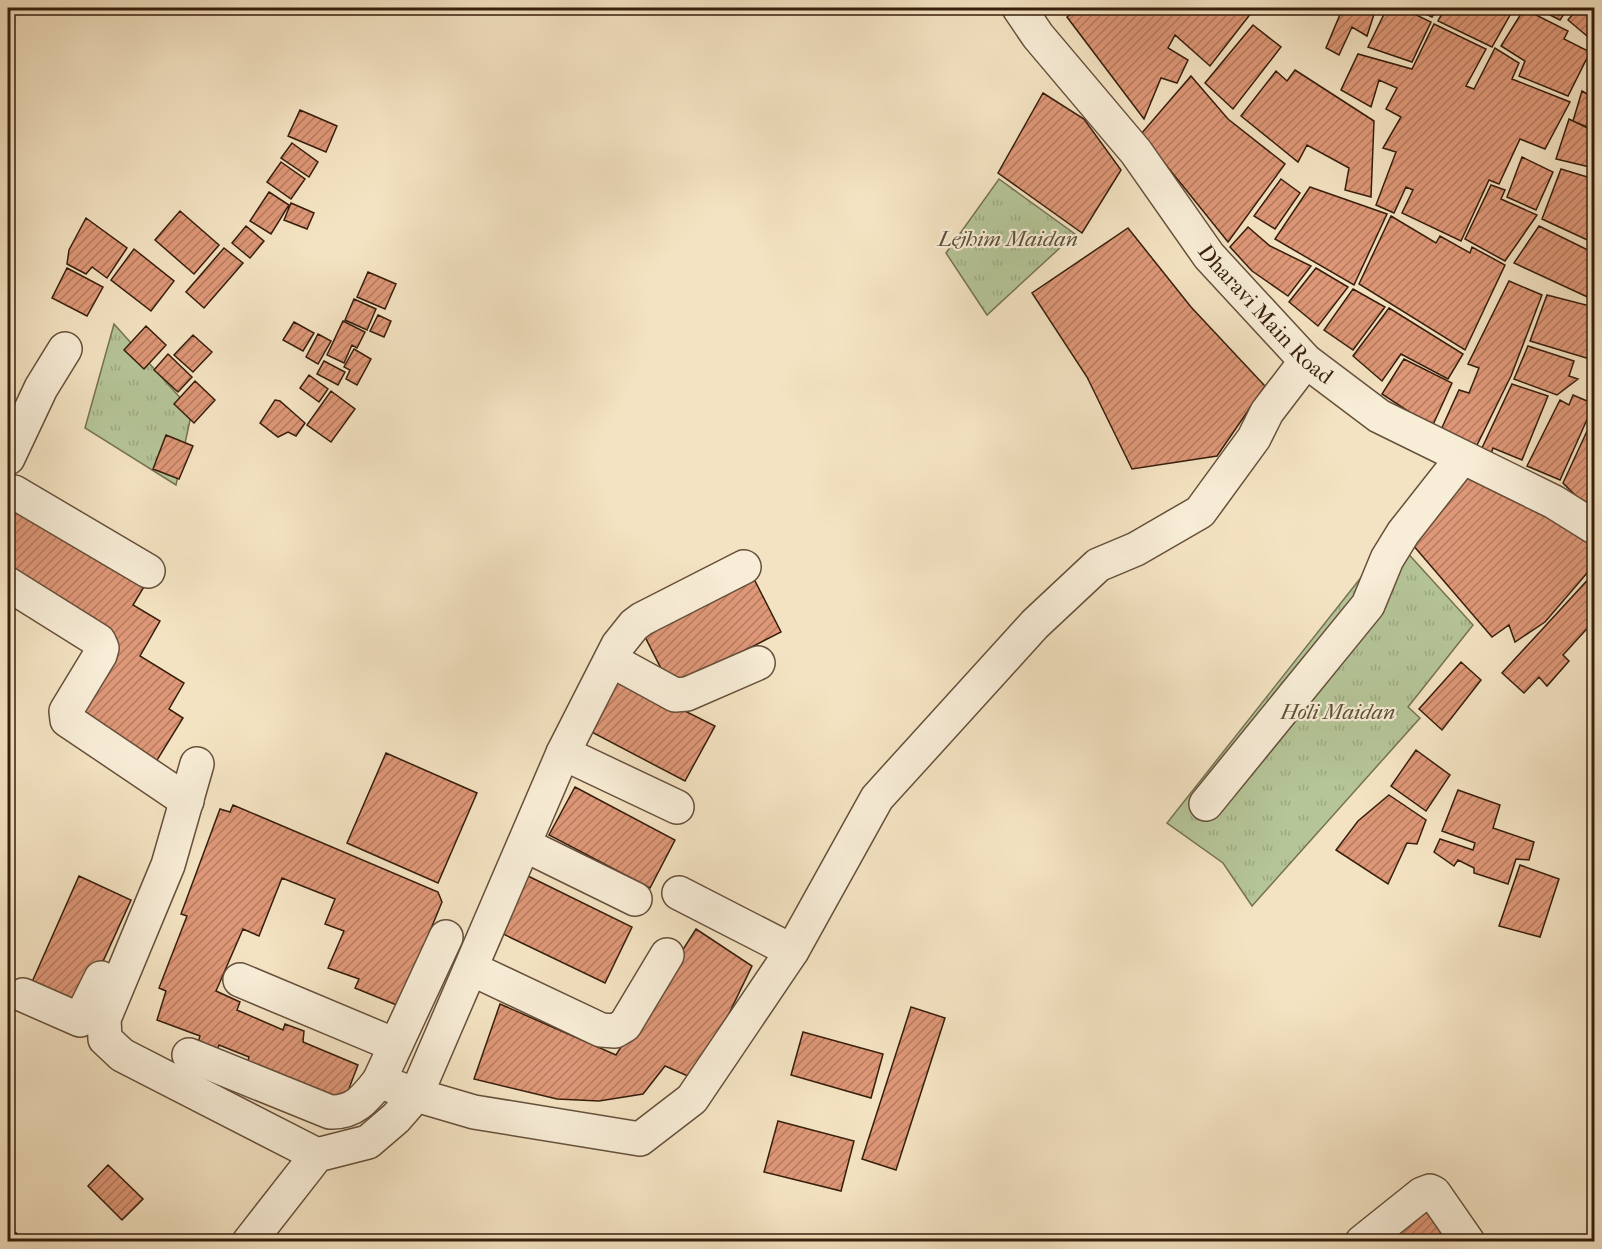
<svg xmlns="http://www.w3.org/2000/svg" width="1602" height="1249" font-family="'IM FELL French Canon',serif">
<style>
.park{fill:url(#park-tufts);stroke:#767252;stroke-width:1.5}
.building{fill:url(#building-hatch);stroke:#361e0c;stroke-width:1.5}
.lines{fill:none;stroke-linecap:round;stroke-linejoin:round}
.minor-casing{stroke:#664f3a;stroke-width:36}
.minor{stroke:#f8edd7;stroke-width:33}
.labels{text-anchor:middle;dominant-baseline:central;stroke-width:4.5;stroke-linejoin:round;paint-order:stroke}
.park-label{font-size:22px;font-style:italic;fill:#5c5036;stroke:#f8edd7}
.street-label{font-size:22px;fill:#361e0c;stroke:#f8edd7}
</style>
<defs>
<pattern id="park-tufts" width="24" height="20" patternUnits="userSpaceOnUse" patternTransform="scale(1.5)"><rect width="24" height="20" fill="#b5c598"/><path d="M3 7l-1-3M5 7V3M7 7l1-3M15 17l-1-3M17 17v-4M19 17l1-3" fill="none" stroke="#9ca982"/></pattern>
<pattern id="building-hatch" width="6" height="6" patternUnits="userSpaceOnUse" patternTransform="scale(1.5)"><rect width="6" height="6" fill="#de9777"/><path d="M-1 1l2-2M0 6l6-6M5 7l2-2" fill="none" stroke="#b57b60"/></pattern>
</defs>
<rect width="100%" height="100%" fill="#f4e3c2"/>
<filter id="stains"><feTurbulence type="fractalNoise" baseFrequency=".00333" numOctaves="4"/><feColorMatrix values="0 0 0 0 .2 0 0 0 0 .09 0 0 0 0 .02 0 0 0 .5 -.17"/></filter>
<radialGradient id="worn" r=".72"><stop offset=".6" stop-color="#630" stop-opacity="0"/><stop offset="1" stop-color="#630" stop-opacity=".3"/></radialGradient>
<path class="park" d="M999,179L1075,234L987,315L946,253Z
M114,324L192,411L176,485L85,428Z
M1393,537L1473,625L1408,707L1420,718L1252,906L1223,863L1167,823Z"/>
<path class="building" d="M1078,8H1255L1210,66L1175,35L1168,48L1188,60L1177,83L1161,78L1144,119L1067,17Z
M1334,8H1364L1375,11L1367,36L1352,27L1339,55L1326,48L1341,12Z
M1387,8H1402L1431,22L1412,62L1368,47Z
M1413,8H1438L1432,17Z
M1445,8H1514L1492,47L1438,21Z
M1536,8H1568L1560,20Z
M1578,8H1594V42L1568,20Z
M1524,9L1568,31L1564,39L1590,52L1568,96L1519,76L1525,61L1501,46Z
M1434,24L1486,49L1466,86L1474,89L1495,48L1519,63L1512,79L1570,102L1545,149L1520,139L1499,184L1489,180L1461,241L1402,213L1413,190L1406,187L1394,213L1376,205L1396,152L1383,148L1401,117L1386,109L1397,88L1379,80L1371,107L1341,90L1358,54L1412,69Z
M1253,25L1281,47L1233,109L1205,83Z
M1295,70L1374,121L1371,197L1345,190L1349,168L1307,145L1298,162L1241,116L1276,71L1287,81Z
M1191,76L1228,119L1285,164L1228,242L1141,134Z
M1582,91L1594,98V130L1573,121Z
M1043,93L1084,119L1121,170L1082,233L998,173Z
M300,110L337,126L326,152L288,136Z
M1569,119L1594,131V168L1556,159Z
M292,143L318,162L309,177L281,158Z
M1522,157L1553,172L1536,210L1507,197Z
M281,162L305,179L291,199L267,182Z
M1561,169L1594,179V243L1542,219Z
M1281,179L1300,193L1275,229L1254,216Z
M1491,185L1505,190L1501,199L1537,215L1505,261L1465,239Z
M1310,187L1387,214L1354,285L1275,239Z
M269,192L289,205L271,234L250,221Z
M291,203L314,213L307,229L284,220Z
M180,211L219,245L194,274L155,240Z
M1391,216L1436,243L1440,236L1470,253L1472,247L1505,265L1465,350L1359,284Z
M86,218L127,248L107,278L92,267L86,274L67,264L69,250Z
M246,226L264,241L250,258L232,243Z
M1539,226L1594,253V300L1514,263Z
M1248,227L1270,246L1311,266L1288,296L1252,271L1230,247Z
M1128,228L1191,307L1265,386L1217,456L1132,469L1087,377L1032,293Z
M224,248L243,263L204,308L186,292Z
M134,249L174,281L151,311L111,280Z
M67,268L103,287L87,316L52,298Z
M1316,268L1348,287L1318,326L1289,302Z
M368,272L396,284L385,309L357,297Z
M1509,281L1542,295L1511,376L1477,445L1440,432L1459,390L1469,393L1479,368L1468,364Z
M1353,289L1385,307L1353,350L1324,330Z
M1547,295L1594,307L1593,360L1530,341Z
M354,299L376,309L367,330L345,320Z
M1389,308L1463,354L1448,379L1401,354L1382,381L1353,356Z
M378,315L391,321L384,337L370,331Z
M343,321L365,332L357,348L352,345L344,363L327,355Z
M294,322L314,333L303,351L283,340Z
M146,326L166,345L144,369L124,350Z
M318,334L331,341L318,364L306,357Z
M193,335L212,352L193,372L174,355Z
M1528,346L1574,361L1569,376L1578,379L1557,395L1514,379Z
M354,349L371,359L357,385L346,379L350,370L344,367Z
M168,354L192,377L178,392L154,370Z
M1404,359L1452,383L1432,427L1382,394Z
M324,361L345,372L338,385L317,374Z
M309,375L328,389L319,402L300,388Z
M195,381L215,400L194,423L174,404Z
M1512,384L1548,396L1522,460L1493,448L1491,454L1481,450Z
M331,391L355,409L331,442L307,425Z
M1573,395L1594,404L1560,480L1527,466L1560,400L1569,405Z
M275,400L280,401L305,423L296,436L288,432L278,437L260,423Z
M1594,416V504L1591,511L1563,483Z
M166,435L193,446L179,479L153,469Z
M1461,468L1594,542V565L1545,622L1515,642L1509,625L1492,637L1406,537Z
M8,504L148,580L133,605L160,621L140,656L184,683L169,709L183,718L154,765L69,713L113,641L8,577Z
M751,573L781,632L671,688L640,627Z
M1594,573V621L1563,655L1569,661L1547,686L1539,677L1524,693L1502,673Z
M1461,662L1481,680L1442,730L1419,709Z
M613,675L715,726L685,781L584,728Z
M1416,750L1450,775L1426,811L1391,786Z
M386,753L477,793L438,883L347,843Z
M575,787L675,840L650,888L549,835Z
M1458,790L1500,805L1493,828L1534,842L1529,860L1516,859L1508,884L1474,873V868L1458,860L1454,866L1434,852L1440,839L1473,850L1475,843L1442,831Z
M1389,795L1426,820L1417,844L1407,843L1388,884L1336,850L1358,821Z
M233,805L438,892L442,902L399,1006L355,988L359,979L328,968L344,931L325,924L335,899L282,878L259,936L243,929L216,991L240,1002L237,1010L283,1030L285,1024L304,1031L303,1042L358,1065L348,1091L332,1097L323,1091L319,1097L247,1064L249,1057L219,1045L216,1053L197,1046L200,1036L157,1020L166,991L159,988L187,916L181,914L220,809L230,812Z
M1520,865L1559,879L1540,937L1499,926Z
M526,875L632,927L605,983L499,932Z
M79,876L131,900L79,1014L28,991Z
M696,929L752,966L697,1080L665,1066L643,1094L599,1101L557,1099L474,1079L500,1004L616,1055Z
M911,1007L945,1018L896,1170L862,1159Z
M803,1032L883,1054L871,1098L791,1075Z
M778,1121L854,1141L841,1191L764,1172Z
M108,1165L143,1199L122,1220L88,1186Z
M1428,1201L1459,1242H1375Z
M8,1227L27,1241V1242H8Z"/>
<g class="lines">
<defs>
<g id="minor">
<path id="s1" d="M1019,8L1038,36L1136,152L1209,256L1306,361L1379,416L1554,502L1594,527"/>
<path d="M8,458L41,388L65,349"/>
<path d="M8,494L14,492L148,571"/>
<path d="M8,584L99,641L102,648L100,655L66,711L67,720L187,801"/>
<path d="M611,660L675,695L687,694L758,663"/>
<path d="M563,753L677,807"/>
<path d="M197,764L168,865L104,1019L105,1039L122,1055L317,1155"/>
<path d="M1206,804L1368,605L1387,559L1403,533L1462,458"/>
<path d="M525,845L635,899"/>
<path d="M679,893L792,951"/>
<path d="M472,969L601,1030L615,1031L625,1025L667,955"/>
<path d="M240,980L395,1045"/>
<path d="M23,995L80,1020L101,978"/>
<path d="M189,1055L330,1112C354,1113 365,1099 379,1081L446,937"/>
<path d="M379,1081L416,1095L563,753L618,645L634,625L642,619L744,567"/>
<path d="M249,1242L317,1155L368,1142L396,1118L416,1095L474,1112L640,1139L692,1099L792,951L877,798L1035,624L1098,565L1136,549L1200,512L1254,438L1267,412L1306,361"/>
<path d="M1362,1242L1422,1194L1430,1191L1434,1193L1468,1242"/>
</g>
</defs>
<use href="#minor" class="minor-casing"/>
<use href="#minor" class="minor"/>
</g>
<g class="labels">
<g class="park-label">
<text x="1008" y="239">Lejhim Maidan</text>
<text x="1338" y="712">Holi Maidan</text>
</g>
<g class="street-label">
<text stroke="none"><textPath href="#s1" startOffset="394">Dharavi Main Road</textPath></text>
</g>
</g>
<rect width="1602" height="1249" fill="none" stroke="#f4e3c2" stroke-width="30"/>
<rect x="9" y="9" width="1584" height="1231" fill="none" stroke="#361e0c" stroke-width="3"/>
<rect x="15" y="15" width="1572" height="1219" fill="none" stroke="#361e0c" stroke-width="1.5"/>
<rect width="100%" height="100%" filter="url(#stains)"/>
<rect width="100%" height="100%" fill="url(#worn)"/>
</svg>
